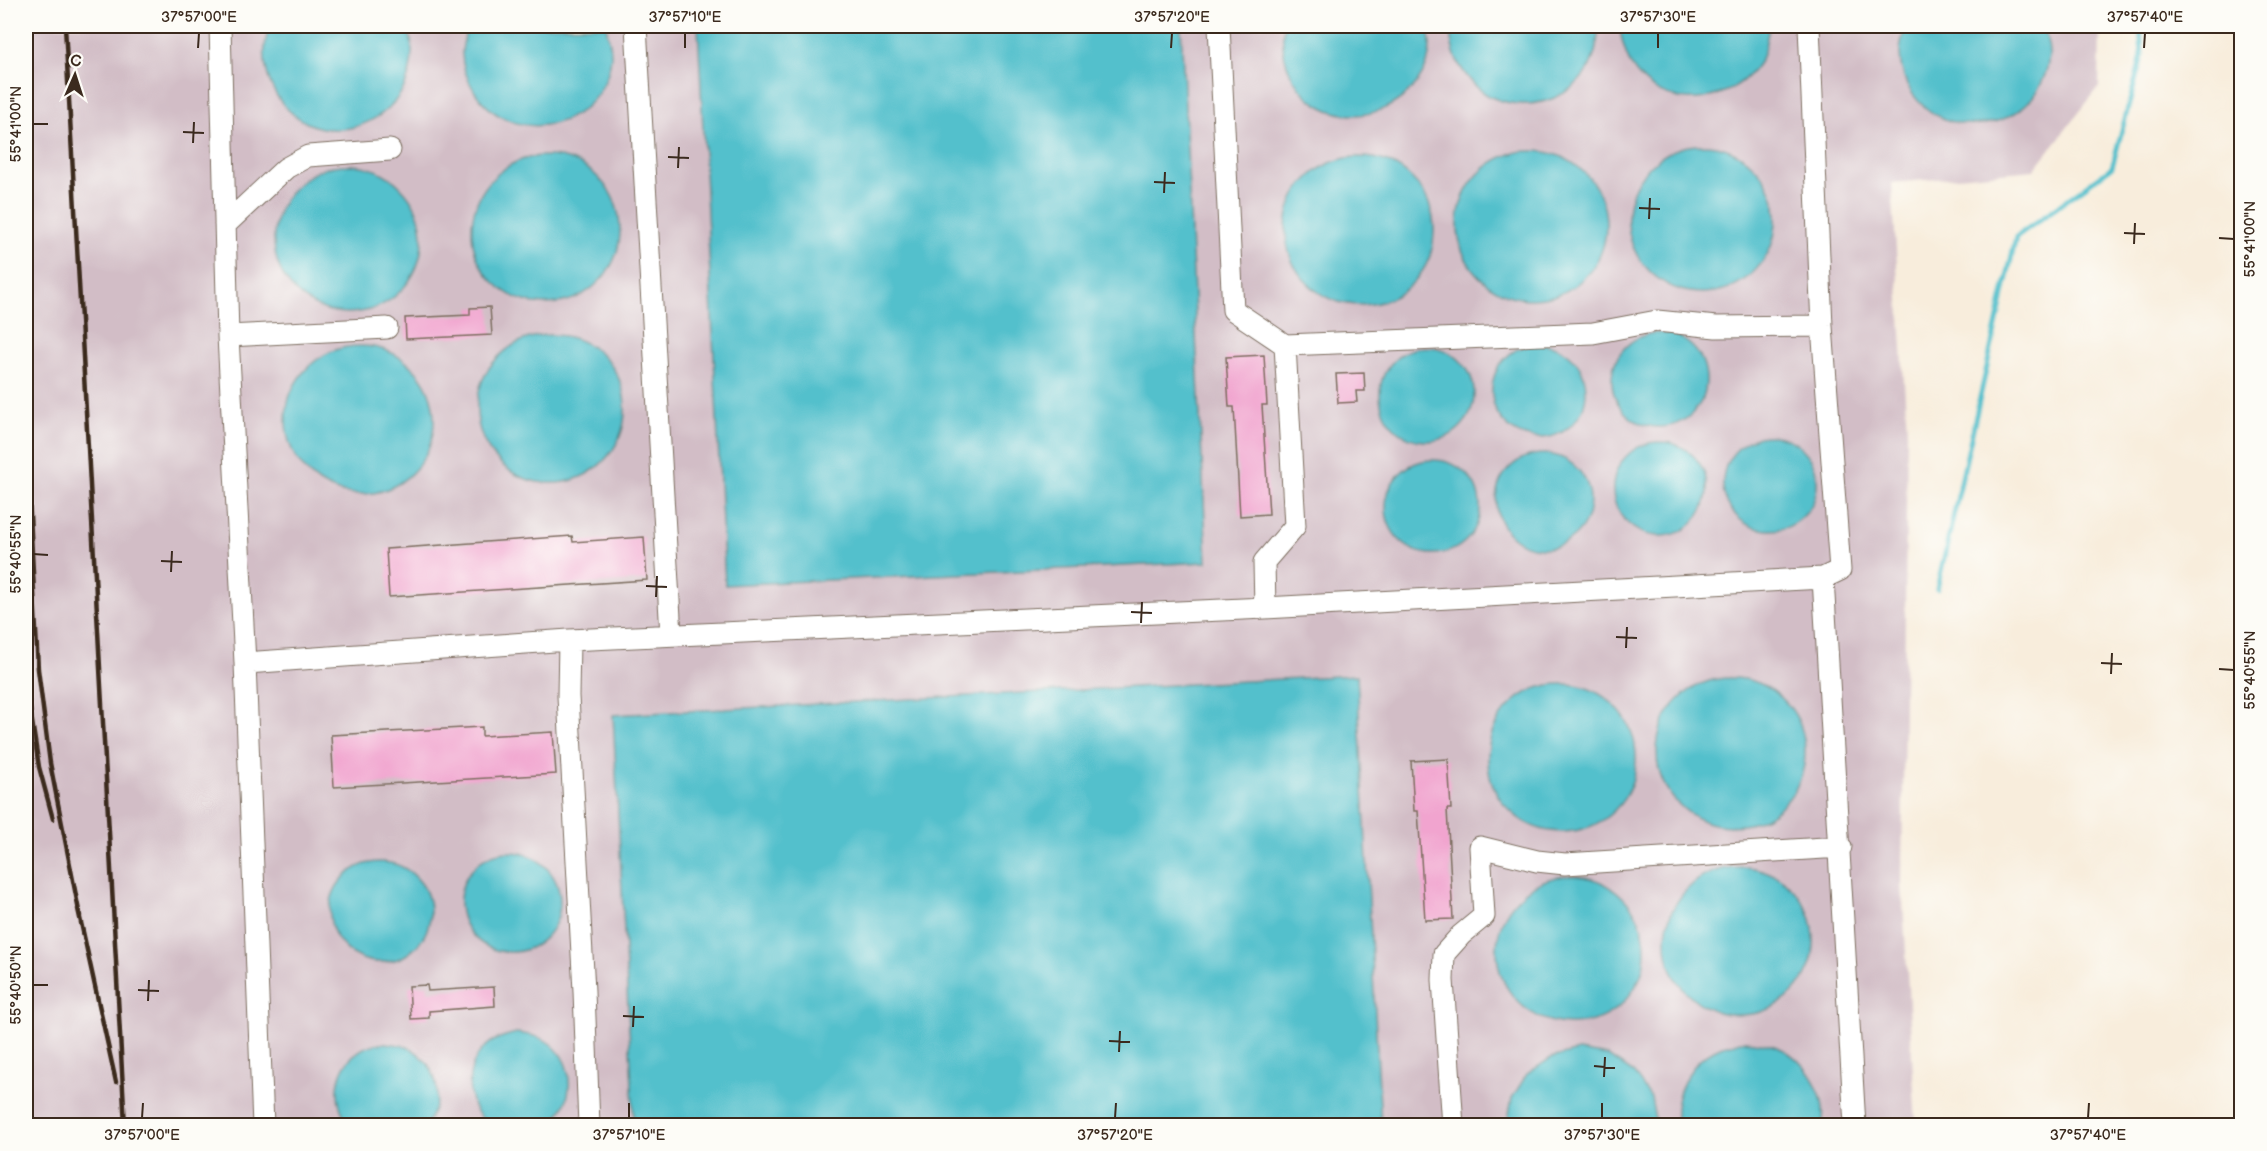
<svg xmlns="http://www.w3.org/2000/svg" width="2267" height="1151" font-family="'Balsamiq Sans',sans-serif">
<style>
.industrial{fill:#d2bdc6}
.water{fill:#53c0cc;stroke:#477575;stroke-width:1.5}
.lines{fill:none;stroke-linecap:round;stroke-linejoin:round}
.stream{stroke:#53c0cc;stroke-width:5}
.building{fill:#f1a4cf}
.minor-casing{stroke:#7d6e60;stroke-width:23}
.minor{stroke:#fff;stroke-width:21}
.rail{stroke:#3b2a1e;stroke-width:4.5}
.ticks{fill:none;stroke:#3b2a1e;stroke-width:2}
.neatline{fill:none;stroke:#3b2a1e;stroke-width:2}
.ticks-label{font-size:15px;text-anchor:middle;fill:#3b2a1e}
</style>
<rect width="100%" height="100%" fill="#fdfcf7"/>
<filter id="ink" filterUnits="userSpaceOnUse"><feTurbulence type="fractalNoise" baseFrequency=".0167" numOctaves="2"/><feDisplacementMap in="SourceGraphic" scale="12" xChannelSelector="R" yChannelSelector="G"/><feConvolveMatrix kernelMatrix="1 2 1 2 8 2 1 2 1" color-interpolation-filters="sRGB"/></filter>
<filter id="wash" filterUnits="userSpaceOnUse"><feTurbulence type="fractalNoise" baseFrequency=".008" numOctaves="4" result="noise"/><feDisplacementMap in="SourceGraphic" scale="24" xChannelSelector="R" yChannelSelector="G"/><feGaussianBlur stdDeviation="1.35" result="paint"/><feColorMatrix in="noise" values="0 0 0 0 0 0 0 0 0 0 0 0 0 0 0 0 0 1.4 0 .05"/><feComposite in="paint" operator="in"/></filter>
<g filter="url(#wash)">
<rect width="100%" height="100%" fill="#f8eddc"/>
<path class="industrial" d="M26,26H2100L2099,87L2034,170L1892,183L1907,432L1902,884L1916,1125H26Z"/>
<path class="water" d="M270,26H406C414,40 413,59 409,74C398,116 348,142 307,123C271,105 256,62 270,26Z
M467,26H606C608,35 612,48 611,57C604,128 514,151 475,92C468,81 462,67 462,53C462,44 466,34 467,26Z
M698,26H1181L1207,562L725,585Z
M1284,26H1427C1428,31 1430,38 1430,44C1430,83 1392,115 1354,115C1307,115 1276,68 1284,26Z
M1451,26H1598C1599,36 1597,43 1595,52C1584,95 1535,114 1496,99C1481,94 1470,81 1462,69C1454,57 1449,40 1451,26Z
M1619,26H1768L1769,29C1766,39 1765,52 1760,61C1735,102 1674,114 1640,77C1626,62 1623,44 1619,26Z
M1905,26H2044C2046,35 2050,48 2049,57C2037,150 1903,145 1900,53C1900,44 1904,34 1905,26Z
M1628 219a74 74 0 1 1 148 0a74 74 0 1 1-148 0Z
M1458 225a74 74 0 1 1 148 0a74 74 0 1 1-148 0Z
M472 230a74 74 0 1 1 148 0a74 74 0 1 1-148 0Z
M1286 231a74 74 0 1 1 148 0a74 74 0 1 1-148 0Z
M274 239a74 74 0 1 1 148 0a74 74 0 1 1-148 0Z
M1612 380a47 47 0 1 1 94 0a47 47 0 1 1-94 0Z
M477 409a74 74 0 1 1 148 0a74 74 0 1 1-148 0Z
M1492 391a47 47 0 1 1 94 0a47 47 0 1 1-94 0Z
M286 420a74 74 0 1 1 148 0a74 74 0 1 1-148 0Z
M1380 394a47 47 0 1 1 94 0a47 47 0 1 1-94 0Z
M1723 483a47 47 0 1 1 94 0a47 47 0 1 1-94 0Z
M1613 489a47 47 0 1 1 94 0a47 47 0 1 1-94 0Z
M1496 501a47 47 0 1 1 94 0a47 47 0 1 1-94 0Z
M1386 507a47 47 0 1 1 94 0a47 47 0 1 1-94 0Z
M1357,675L1381,1125H634L613,715Z
M1657 752a74 74 0 1 1 148 0a74 74 0 1 1-148 0Z
M1488 758a74 74 0 1 1 148 0a74 74 0 1 1-148 0Z
M460 902a50 50 0 1 1 100 0a50 50 0 1 1-100 0Z
M330 912a50 50 0 1 1 100 0a50 50 0 1 1-100 0Z
M1666 941a74 74 0 1 1 148 0a74 74 0 1 1-148 0Z
M1497 950a74 74 0 1 1 148 0a74 74 0 1 1-148 0Z
M517,1033C531,1035 545,1037 555,1048C577,1070 573,1110 546,1125C533,1126 501,1129 491,1124C464,1111 463,1067 484,1048C493,1039 504,1036 517,1033Z
M1746,1041C1755,1042 1765,1043 1774,1046C1803,1054 1830,1096 1822,1125H1677C1671,1095 1690,1061 1718,1048C1726,1044 1737,1043 1746,1041Z
M385,1043C392,1044 401,1044 408,1047C438,1063 446,1099 425,1125H349C331,1099 334,1063 366,1047C372,1045 379,1044 385,1043Z
M1578,1051L1608,1056L1634,1073L1651,1098L1656,1125H1507L1512,1098L1527,1074L1551,1058Z"/>
<g class="lines">
<path class="stream" d="M1937,589L2016,237L2112,167L2142,56L2140,26"/>
</g>
<g id="blocks">
<path class="building" d="M490,307L492,335L406,339L405,318L470,315V308Z
M1264,355L1267,405H1262L1269,514L1240,516L1234,407H1229L1226,357Z
M1364,373L1365,391H1356L1357,402L1338,403L1336,374Z
M572,536L573,542L644,537L647,580L389,597L386,549Z
M482,727V736L553,732L556,774L334,787L331,735Z
M1448,759L1451,809H1447L1453,919L1425,920L1418,811H1414L1411,761Z
M427,985L428,991L494,987L495,1006L429,1011V1018L411,1019L409,986Z"/>
</g>
</g>
<g filter="url(#ink)">
<use href="#blocks" fill-opacity="0" stroke="#7d6e60" stroke-width="1.5"/>
<g class="lines">
<defs>
<path id="minor" d="M220,26L228,336L245,663L263,1126
M636,26L671,635
M1219,26L1233,310L1285,345L1295,526L1264,562L1265,608
M1809,26L1822,326L1840,570L1823,578
M225,225L286,168L308,156L390,150
M228,336L387,328
M1285,345L1593,333L1657,321L1716,327L1822,326
M569,640L568,696L584,991L589,1126
M245,663L569,640L1265,608L1823,578L1855,1126
M1453,1126L1443,980L1444,954L1461,935L1484,916L1480,847L1537,861L1565,864L1841,847"/>
</defs>
<use href="#minor" class="minor-casing"/>
<use href="#minor" class="minor"/>
<path class="rail" d="M65,26L125,1126
M26,437L38,669L50,763L80,916
M26,682L39,767L53,819
M78,909L116,1082"/>
</g>
</g>
<path class="ticks" d="M198,48L199,33M685,48V33M1171,48L1172,33M1658,48V33M2144,48L2145,33M33,124H48M183,132L204,133M193,143L194,122M668,157L689,158M678,168L679,147M1154,182L1175,183M1164,193L1165,172M1639,208L1660,209M1649,219L1650,198M2124,233L2145,234M2219,238L2234,239M2134,244L2135,223M33,554L48,555M161,561L182,562M171,572L172,551M646,586L667,587M656,597L657,576M1131,612L1152,613M1141,623L1142,602M1616,637L1637,638M1626,648L1627,627M2101,663L2122,664M2219,669L2234,670M2111,674L2112,653M33,985H48M138,990L159,991M148,1001L149,980M623,1016L644,1017M633,1027L634,1006M1109,1041L1130,1042M1119,1052L1120,1031M1594,1066L1615,1068M1604,1077L1605,1057M142,1118L143,1103M629,1118V1103M1115,1118L1116,1103M1602,1118V1103M2088,1118L2089,1103"/>
<rect width="2267" height="1151" fill="none" stroke="#fdfcf7" stroke-width="66"/>
<g transform="translate(75 75) rotate(3)" stroke="#fdfcf7" stroke-width="4.5" paint-order="stroke">
<path d="M0-4.5L10 22L0 15L-10 22Z" fill="#3b2a1e"/>
<text y="-9" font-size="16" font-weight="bold" text-anchor="middle" fill="#3b2a1e">С</text>
</g>
<rect x="33" y="33" width="2201" height="1085" class="neatline"/>
<g class="ticks-label">
<text x="199" y="22">37°57'00"E</text>
<text x="685" y="22">37°57'10"E</text>
<text x="1172" y="22">37°57'20"E</text>
<text x="1658" y="22">37°57'30"E</text>
<text x="2145" y="22">37°57'40"E</text>
<text transform="translate(16 124) rotate(-90)" y="5">55°41'00"N</text>
<text transform="translate(2250 239) rotate(-90)" y="5">55°41'00"N</text>
<text transform="translate(16 554) rotate(-90)" y="5">55°40'55"N</text>
<text transform="translate(2250 670) rotate(-90)" y="5">55°40'55"N</text>
<text transform="translate(16 985) rotate(-90)" y="5">55°40'50"N</text>
<text x="142" y="1140">37°57'00"E</text>
<text x="629" y="1140">37°57'10"E</text>
<text x="1115" y="1140">37°57'20"E</text>
<text x="1602" y="1140">37°57'30"E</text>
<text x="2088" y="1140">37°57'40"E</text>
</g>
</svg>
